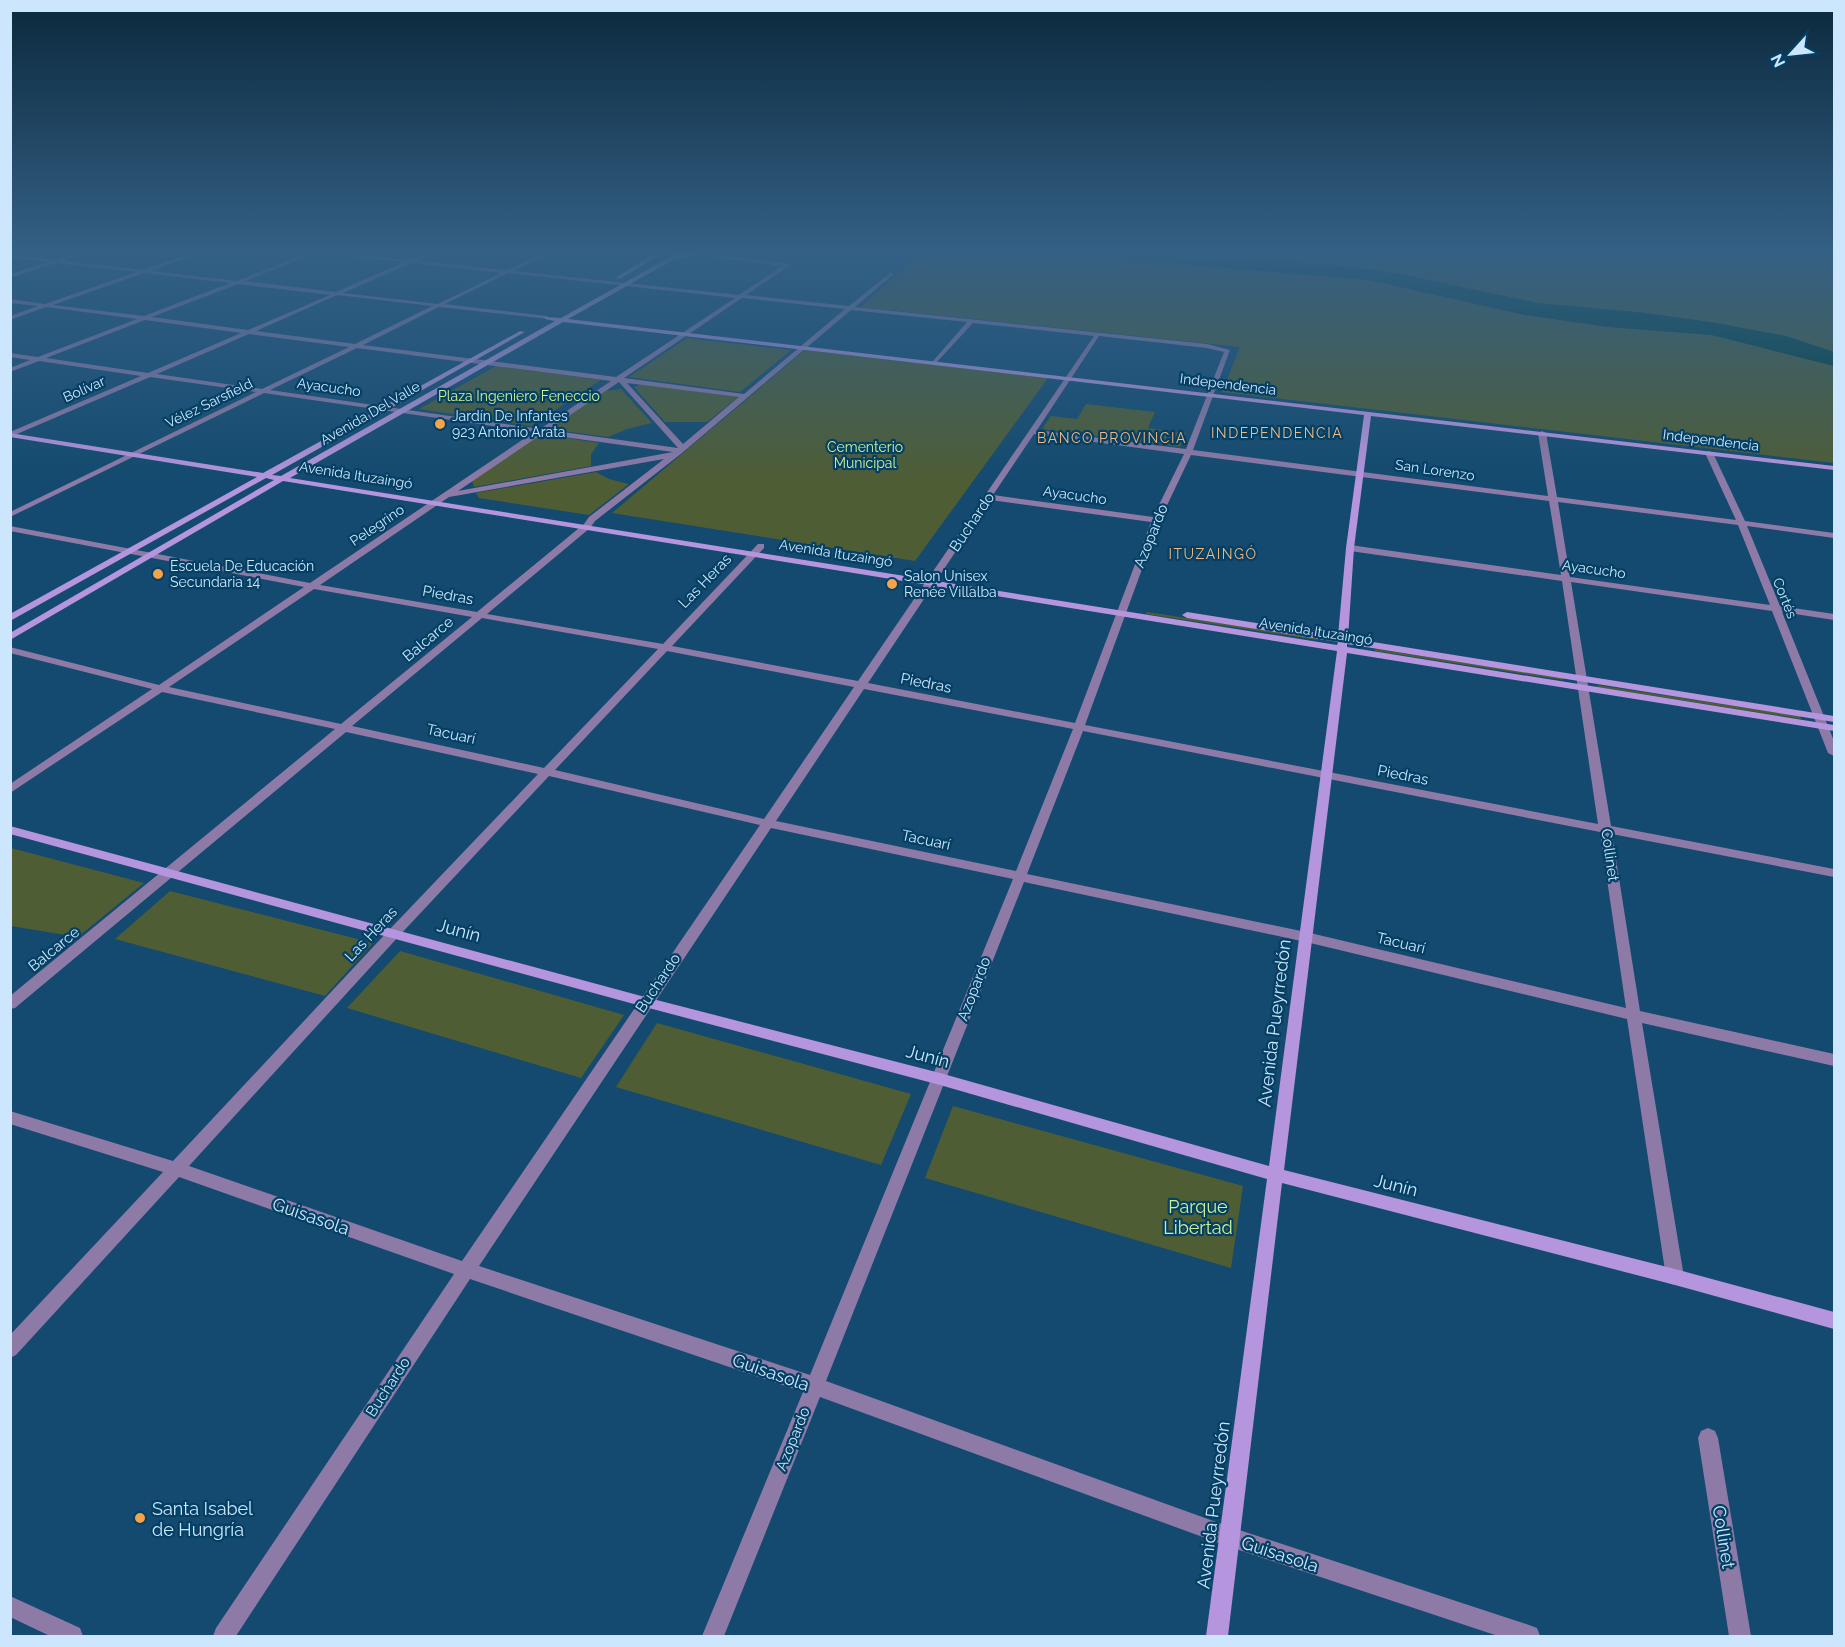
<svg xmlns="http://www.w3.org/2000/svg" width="1845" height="1647" font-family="Raleway,sans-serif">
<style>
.green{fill:#4f5d35}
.water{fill:#024039}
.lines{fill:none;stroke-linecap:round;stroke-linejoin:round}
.street{fill:#8d7aa7;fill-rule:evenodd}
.secondary{fill:#b595dd;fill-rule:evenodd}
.poi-dot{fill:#f6a248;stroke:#043f64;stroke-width:2}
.labels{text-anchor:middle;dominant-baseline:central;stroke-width:4.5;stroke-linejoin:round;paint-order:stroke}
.far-street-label{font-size:14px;fill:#cce6fd;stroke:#043f64}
.far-park-label{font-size:14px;fill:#cff090;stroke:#043f64}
.far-poi-label{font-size:14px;fill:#cce6fd;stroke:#043f64;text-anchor:start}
.far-neighbourhood-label{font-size:14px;letter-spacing:1.5px;fill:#f4b880;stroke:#043f64}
.street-label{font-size:15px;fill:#cce6fd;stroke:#043f64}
.near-street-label{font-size:18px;fill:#cce6fd;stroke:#043f64}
.near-park-label{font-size:18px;fill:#cff090;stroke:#043f64}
.near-poi-label{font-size:18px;fill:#cce6fd;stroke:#043f64;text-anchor:start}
</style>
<rect width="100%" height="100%" fill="#144a6f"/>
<path class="green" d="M923,252L1099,254L1132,260L1369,280L1525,315L1609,327L1712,335L1834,366V463L1222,392L1240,347L861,307Z
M1163,252H1834V352L1786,336L1716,323L1646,313L1538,303L1400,274L1332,265Z
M687,338L791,350L740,392L629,377Z
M805,350L1048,378L915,561L612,513Z
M496,366L601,380L531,426L419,409Z
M642,384L739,397L707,422H665L634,387Z
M621,389L652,423L627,429L608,437L548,429L606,391Z
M1086,404L1155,412L1148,428L1186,433L1180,447L1042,429L1051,416L1077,419Z
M541,434L599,443L591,454V466L474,487L472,481Z
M596,472L609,479L629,484L589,515L479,498L476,493Z
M1147,612L1318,638V640L1146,614Z
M1375,649L1563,678V680L1375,651Z
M1597,685L1800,716L1801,719L1598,687Z
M10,848H11L144,883L78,937L11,926Z
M170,891L373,943L325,996L115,939Z
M400,951L624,1015L581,1078L347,1008Z
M657,1023L911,1094L881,1165L616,1087Z
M953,1106L1243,1186L1231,1268L925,1178Z"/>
<path class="water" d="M1022,252H1163L1352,267L1400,274L1538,303L1646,313L1716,323L1786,336L1834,352V366L1712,335L1609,327L1525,315L1369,280L1132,260L1099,254Z"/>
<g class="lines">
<path class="street" d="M80,252H88L64,261L143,270L194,252H202L151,271L237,281L311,252H336L410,260L429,252H436L417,261L507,270L544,252H551L514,271L739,295L782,266L698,255L700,252L789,264V266L746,295L849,306L891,272L893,275L855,307L1207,344L1230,350L1193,450L1548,496L1538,433L1542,431L1546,433L1557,497L1736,520L1705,453L1709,451L1713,453L1745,521L1834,533V538L1747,526L1780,606L1834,614V620L1782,612L1834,741V756L1828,753L1772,611L1571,582L1611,826L1834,869V877L1612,834L1640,1011L1834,1054V1066L1642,1023L1684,1277L1681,1283L1675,1285L1669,1283L1666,1277L1627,1019L1306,942L1024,882L826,1381L1230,1527L1529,1625L1537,1628L1540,1636H1498L1230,1547L820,1397L724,1636H702L803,1392L470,1279L236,1636H213L216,1628L454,1274L179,1177L16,1355L10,1358V1335L163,1172L10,1124V1111L173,1161L389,930L538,774L346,732L15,1008L10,1009V996L335,729L162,692L10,793V784L152,689L10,653V647L159,685L304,587L10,531V526L310,583L534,432L264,393L10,517V512L256,392L150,377L10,437V432L141,376L39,361L10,372V368L30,360L10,357V353L38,357L137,319L46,307L10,320V316L38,306L10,303V299L45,304L136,272L56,263L10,278V274L48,262L10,258V254L56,260ZM318,252L321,254L404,262L336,292L245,281ZM412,263L501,273L438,304L343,293ZM144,273L230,283L144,316L53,305ZM508,273L735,298L616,377L363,345L439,307L549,319L547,316L445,304ZM238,284L330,295L248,330L152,317ZM337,295L432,306L355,344L256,331ZM742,298L845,309L744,394L624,378ZM851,310L967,322L933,361L932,362L935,364L973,323L1094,336L858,681L672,646L764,548V544H758L663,644L487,614L590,528L595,521L682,453ZM145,320L241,333L148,373L46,358ZM249,334L349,347L262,389L157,374ZM1099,336L1207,348L1224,352L1186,449L1037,430ZM357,348L611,381L540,429L270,390ZM619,382L678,448L548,430ZM627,383L739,397L683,444ZM542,434L673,452L458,491ZM1034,434L1184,454L1153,517L993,495ZM1191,455L1549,501L1561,575L1350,545L1346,548L1350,551L1562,581L1598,824L1085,725L1160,520ZM664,459L589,517L584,524L477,612L320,585L449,497ZM990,500L1151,522L1075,723L868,683ZM1558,502L1738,525L1770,605L1570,577ZM314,589L472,617L341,724L169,687ZM482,618L658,649L544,768L352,726ZM667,651L854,687L764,819L555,770ZM864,689L1073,729L1016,871L776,821ZM1083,731L1600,832L1626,1008L1306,932L1027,874ZM549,776L760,825L462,1261L189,1166L399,936ZM771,828L1013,879L810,1375L479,1266Z
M1708,1428L1715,1431L1718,1438L1751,1636H1729L1698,1438L1701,1431Z
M10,1596L80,1628L83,1636H50L10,1617Z"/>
<path class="secondary" d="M657,252H664L620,279L615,278Z
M679,252H686L682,255L700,252L703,254L675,259L568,319L1834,466V470L1371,416L1354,548L1348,638L1834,716V722L1347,644V647L1834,725V731L1347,653L1284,1170L1675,1269L1834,1312V1329L1675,1285L1282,1183L1228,1636H1206L1267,1179L940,1085L645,1007L10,834V826L645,997L940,1073L1269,1166L1337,651L283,481L10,640V633L274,480L266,478L10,621V614L257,477L10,437V433L263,473L520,331L525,332L272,475L281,476L555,321L545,319V317L561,318ZM563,322L1364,415L1346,548L1338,636L1187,612L1182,615L1187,618L1338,642L1337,645L290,478Z"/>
</g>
<linearGradient id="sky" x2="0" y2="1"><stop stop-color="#0b293d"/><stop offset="0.52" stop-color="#346085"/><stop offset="1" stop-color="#346085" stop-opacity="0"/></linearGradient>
<rect width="1845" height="483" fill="url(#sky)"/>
<g class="poi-dot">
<circle cx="440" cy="424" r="6"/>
<circle cx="158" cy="574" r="6"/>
<circle cx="892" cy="584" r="6"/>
<circle cx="140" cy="1518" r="6"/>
</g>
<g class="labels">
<g class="far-street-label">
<text transform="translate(1228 384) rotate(7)">Independencia</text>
<text transform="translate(329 387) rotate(8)">Ayacucho</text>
<text transform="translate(84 389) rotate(-24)">Bolívar</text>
<text transform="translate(209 403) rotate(-26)">Vélez Sarsfield</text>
<text transform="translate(370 413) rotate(-30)">Avenida Del Valle</text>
<text transform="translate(1711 440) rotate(7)">Independencia</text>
<text transform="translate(1435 470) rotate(8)">San Lorenzo</text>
<text transform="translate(356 475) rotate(9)">Avenida Ituzaingó</text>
<text transform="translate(1075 495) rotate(8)">Ayacucho</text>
<text transform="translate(377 525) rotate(-34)">Pelegrino</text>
<text transform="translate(836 553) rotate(9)">Avenida Ituzaingó</text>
<text transform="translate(1594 569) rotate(8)">Ayacucho</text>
<text transform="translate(1785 598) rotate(68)">Cortés</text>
<text transform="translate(1316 631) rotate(9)">Avenida Ituzaingó</text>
</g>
<g class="far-park-label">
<text x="519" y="396">Plaza Ingeniero Feneccio</text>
<text x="865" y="447">Cementerio<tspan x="865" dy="16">Municipal</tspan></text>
</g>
<g class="far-poi-label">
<text x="452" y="416">Jardín De Infantes<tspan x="452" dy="16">923 Antonio Arata</tspan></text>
<text x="170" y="566">Escuela De Educación<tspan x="170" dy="16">Secundaria 14</tspan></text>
<text x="904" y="576">Salon Unisex<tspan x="904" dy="16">Renée Villalba</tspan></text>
</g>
<g class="far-neighbourhood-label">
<text x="1277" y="433">INDEPENDENCIA</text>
<text x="1112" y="438">BANCO PROVINCIA</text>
<text x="1213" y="554">ITUZAINGÓ</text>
</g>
<g class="street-label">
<text transform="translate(972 522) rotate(-56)">Buchardo</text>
<text transform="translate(1151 536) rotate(-68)">Azopardo</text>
<text transform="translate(705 581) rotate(-46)">Las Heras</text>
<text transform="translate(448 595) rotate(10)">Piedras</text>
<text transform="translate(428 639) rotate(-40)">Balcarce</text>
<text transform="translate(926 683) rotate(11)">Piedras</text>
<text transform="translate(451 734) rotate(12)">Tacuarí</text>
<text transform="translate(1403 775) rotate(11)">Piedras</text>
<text transform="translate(926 840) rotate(12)">Tacuarí</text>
<text transform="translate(1610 855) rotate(82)">Collinet</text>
<text transform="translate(371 934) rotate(-47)">Las Heras</text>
<text transform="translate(1401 943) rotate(13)">Tacuarí</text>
<text transform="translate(54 949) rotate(-39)">Balcarce</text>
<text transform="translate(658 983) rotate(-56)">Buchardo</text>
<text transform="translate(974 989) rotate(-69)">Azopardo</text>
<text transform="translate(388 1387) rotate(-57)">Buchardo</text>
<text transform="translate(793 1439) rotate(-68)">Azopardo</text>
</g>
<g class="near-street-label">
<text transform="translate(459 930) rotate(15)">Junín</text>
<text transform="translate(1274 1023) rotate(-83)">Avenida Pueyrredón</text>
<text transform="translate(928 1056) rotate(15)">Junín</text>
<text transform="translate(1396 1185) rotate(14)">Junín</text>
<text transform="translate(311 1216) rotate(19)">Guisasola</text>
<text transform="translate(771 1372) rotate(19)">Guisasola</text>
<text transform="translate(1213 1505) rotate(-83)">Avenida Pueyrredón</text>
<text transform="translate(1724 1537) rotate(81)">Collinet</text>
<text transform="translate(1280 1554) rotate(18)">Guisasola</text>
</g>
<g class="near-park-label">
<text x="1198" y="1206">Parque<tspan x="1198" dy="21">Libertad</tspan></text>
</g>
<g class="near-poi-label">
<text x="152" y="1508">Santa Isabel<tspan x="152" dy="21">de Hungría</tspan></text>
</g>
</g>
<rect width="1845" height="1647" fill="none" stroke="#cce6fd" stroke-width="24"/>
<g transform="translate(1791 54) rotate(243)" stroke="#043f64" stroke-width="4.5" paint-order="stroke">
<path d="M0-4.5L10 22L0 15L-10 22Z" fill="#cce6fd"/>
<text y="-9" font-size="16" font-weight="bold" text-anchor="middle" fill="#cce6fd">N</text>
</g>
</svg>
